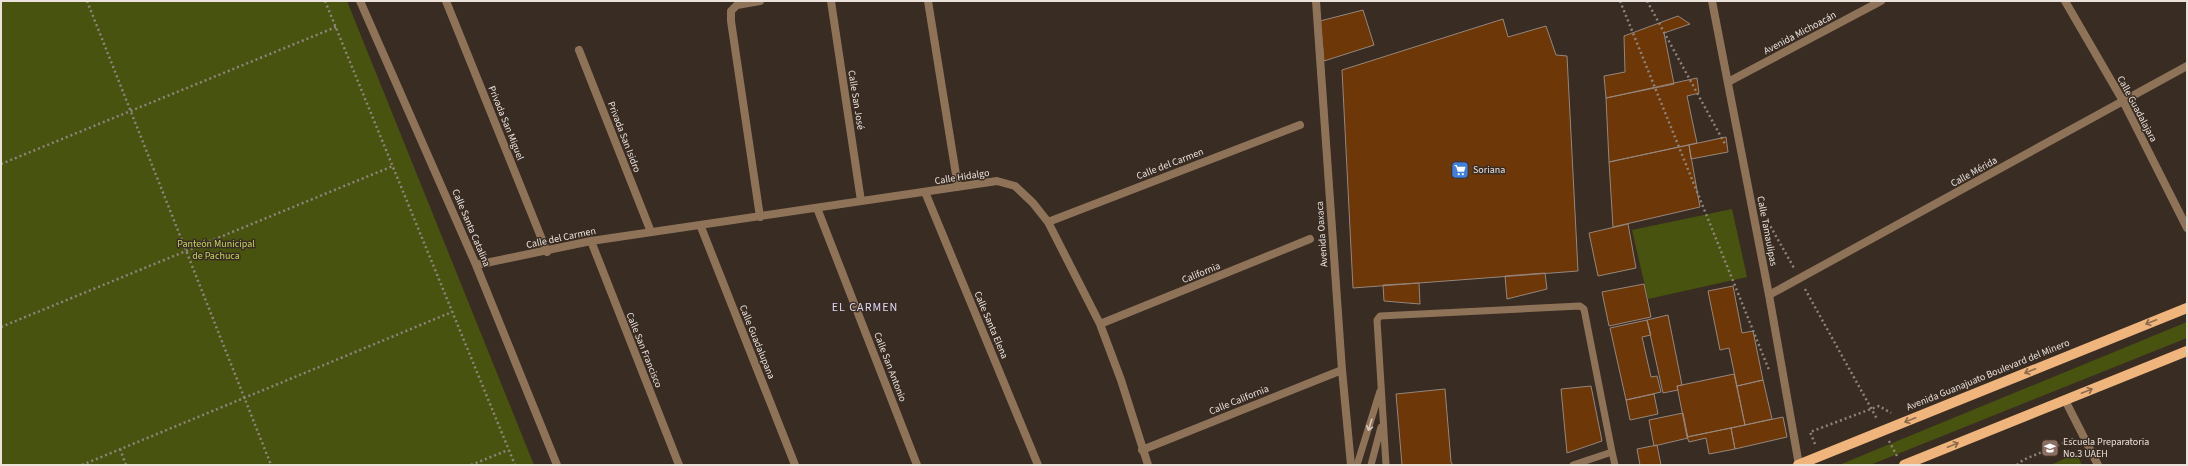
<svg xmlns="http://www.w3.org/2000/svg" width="2188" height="466" font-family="'Source Sans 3',sans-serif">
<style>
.green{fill:#495310}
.building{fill:#6d3707;stroke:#96867c}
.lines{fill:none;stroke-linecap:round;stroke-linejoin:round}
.path{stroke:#8f847c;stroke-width:2.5;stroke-dasharray:2 3;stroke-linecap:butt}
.service{stroke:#8f7358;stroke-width:7}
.minor{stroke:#8f7358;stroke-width:8}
.primary{stroke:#f0b57c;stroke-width:10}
.oneway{stroke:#8b6a4b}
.oneway2{stroke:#d4c6bb}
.labels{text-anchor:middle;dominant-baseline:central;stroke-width:3;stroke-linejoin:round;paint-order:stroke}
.street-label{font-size:10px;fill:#ebe2dc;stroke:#392c23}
.poi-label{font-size:10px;fill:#ebe2dc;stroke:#392c23;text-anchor:start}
.park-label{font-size:10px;fill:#c3d65c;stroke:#392c23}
.quarter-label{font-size:12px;letter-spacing:1px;fill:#ddd7f4;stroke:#392c23}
</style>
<rect width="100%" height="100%" fill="#392c23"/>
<path class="green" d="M1,1H347L534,465H1Z
M1732,209L1747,277L1648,299L1632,230Z
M2187,322V338L1870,465H1839Z
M2076,453L2082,465H2051Z"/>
<path class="building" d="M1363,10L1374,45L1324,61L1320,21Z
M1678,16L1690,24L1664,33L1674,84L1606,98L1604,76L1625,72L1624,36Z
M1503,19L1508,37L1546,26L1556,55L1567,56L1578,271L1353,288L1342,70Z
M1697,78L1699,93L1687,96L1697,143L1609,162L1606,98Z
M1726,137L1728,152L1691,159L1689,145Z
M1689,145L1700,207L1613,227L1609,162Z
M1628,224L1636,268L1598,276L1589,233Z
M1545,273L1547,289L1507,299L1505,276Z
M1419,283L1420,304L1384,301L1383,285Z
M1644,284L1651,317L1609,326L1602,292Z
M1733,286L1742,333L1753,331L1763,380L1737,386L1729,348L1720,350L1708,291Z
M1668,315L1682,385L1677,386L1678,390L1663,393L1647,320Z
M1647,320L1651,335L1642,337L1651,377L1657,376L1661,392L1626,400L1610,328Z
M1734,374L1745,425L1687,437L1677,386Z
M1763,380L1772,419L1745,425L1737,386Z
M1591,386L1602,441L1567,453L1561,389Z
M1445,389L1451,462L1453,465H1402L1396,394Z
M1654,394L1658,414L1630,420L1626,400Z
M1683,413L1688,438L1654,446L1649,420Z
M1783,417L1787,437L1735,449L1731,428Z
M1731,428L1735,449L1709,454L1706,438L1689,442L1687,437Z
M1657,445L1661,465H1640L1637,449Z"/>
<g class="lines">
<path class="path" d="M87,1L271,465
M325,1L515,465
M1620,1L1769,370
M1647,1L1726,146
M1,164L336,27
M1768,222L1794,268
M1805,289L1877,419
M1,327L393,166
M1889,441L1897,456
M1815,444L1810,432L1879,406L1891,413
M120,449L126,465
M82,465L452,312
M471,465L508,450
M2017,465L2023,460L2073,439"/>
<path class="service" d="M1612,452L1615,465
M1357,465L1380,391
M1371,465L1381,427
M1386,465L1377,320L1380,316L1580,306L1584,309L1612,452L1573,465"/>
<path class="minor" d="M360,1L476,265L557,465
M446,1L547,252
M760,1L737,5L731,11V21L760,217
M831,1L861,201
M928,1L958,187
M1316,1L1342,370L1351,465
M1712,1L1769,295L1799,465
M2065,1L2123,101L2187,228
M579,50L651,232
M1728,82L1881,1
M925,192L1038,465
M817,208L917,465
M1048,222L1300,125
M701,227L795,465
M591,241L679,465
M476,265L591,241L997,181L1015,186L1033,203L1048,222L1100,324L1121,380L1148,465
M1769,295L2187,66
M1100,324L1310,239
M2065,400L2098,465
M1142,450L1342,370"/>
<path class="primary" d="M1798,465L2187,308
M1904,465L2187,351"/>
</g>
<defs><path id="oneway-shaft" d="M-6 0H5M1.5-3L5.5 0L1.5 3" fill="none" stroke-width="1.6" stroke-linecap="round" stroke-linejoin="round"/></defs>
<g class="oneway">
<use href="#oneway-shaft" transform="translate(2151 322) rotate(158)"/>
<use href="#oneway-shaft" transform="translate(2030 371) rotate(158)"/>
<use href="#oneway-shaft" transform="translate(2087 391) rotate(-22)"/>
<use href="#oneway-shaft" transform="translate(1910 420) rotate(158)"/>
<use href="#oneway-shaft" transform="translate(1953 445) rotate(-22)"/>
</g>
<use class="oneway2" href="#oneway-shaft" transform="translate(1370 425) rotate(107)"/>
<defs>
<symbol id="supermarket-square" viewBox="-11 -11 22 22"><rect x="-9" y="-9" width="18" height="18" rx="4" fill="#3f7fe0" stroke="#392c23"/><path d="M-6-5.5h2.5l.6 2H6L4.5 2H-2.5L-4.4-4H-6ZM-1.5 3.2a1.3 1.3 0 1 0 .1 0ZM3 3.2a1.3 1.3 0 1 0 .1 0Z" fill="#fff"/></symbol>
<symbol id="school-square" viewBox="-11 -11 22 22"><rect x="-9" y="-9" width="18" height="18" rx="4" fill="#8d6e63" stroke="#392c23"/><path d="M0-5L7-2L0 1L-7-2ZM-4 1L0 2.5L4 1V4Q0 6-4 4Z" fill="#fff"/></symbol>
</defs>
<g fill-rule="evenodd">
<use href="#supermarket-square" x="1450" y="160" width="20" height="20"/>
<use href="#school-square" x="2040" y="438" width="20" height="20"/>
</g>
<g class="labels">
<g class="street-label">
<text transform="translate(1800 33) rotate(-28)">Avenida Michoacán</text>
<text transform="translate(856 100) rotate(81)">Calle San José</text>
<text transform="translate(2137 109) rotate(62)">Calle Guadalajara</text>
<text transform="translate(506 123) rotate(68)">Privada San Miguel</text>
<text transform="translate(624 137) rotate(69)">Privada San Isidro</text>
<text transform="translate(1170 164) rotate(-21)">Calle del Carmen</text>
<text transform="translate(1974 172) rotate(-29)">Calle Mérida</text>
<text transform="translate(962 177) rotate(-9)">Calle Hidalgo</text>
<text transform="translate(471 228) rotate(67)">Calle Santa Catalina</text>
<text transform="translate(1767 231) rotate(79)">Calle Tamaulipas</text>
<text transform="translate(1322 234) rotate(-94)">Avenida Oaxaca</text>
<text transform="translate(561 238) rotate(-12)">Calle del Carmen</text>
<text transform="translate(1201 273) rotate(-22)">California</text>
<text transform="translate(991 325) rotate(67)">Calle Santa Elena</text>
<text transform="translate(757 342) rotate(68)">Calle Guadalupana</text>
<text transform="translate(644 350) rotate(68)">Calle San Francisco</text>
<text transform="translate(890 367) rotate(69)">Calle San Antonio</text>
<text transform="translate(1988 375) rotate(-22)">Avenida Guanajuato Boulevard del Minero</text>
<text transform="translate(1239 400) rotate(-22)">Calle California</text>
</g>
<g class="poi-label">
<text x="1473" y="170">Soriana</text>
<text x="2063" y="442">Escuela Preparatoria<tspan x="2063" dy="12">No.3 UAEH</tspan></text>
</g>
<g class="park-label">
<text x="216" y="244">Panteón Municipal<tspan x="216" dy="12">de Pachuca</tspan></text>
</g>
<g class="quarter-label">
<text x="865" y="307">EL CARMEN</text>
</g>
</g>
<rect width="2188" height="466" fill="none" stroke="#ebe2dc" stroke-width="4"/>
</svg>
